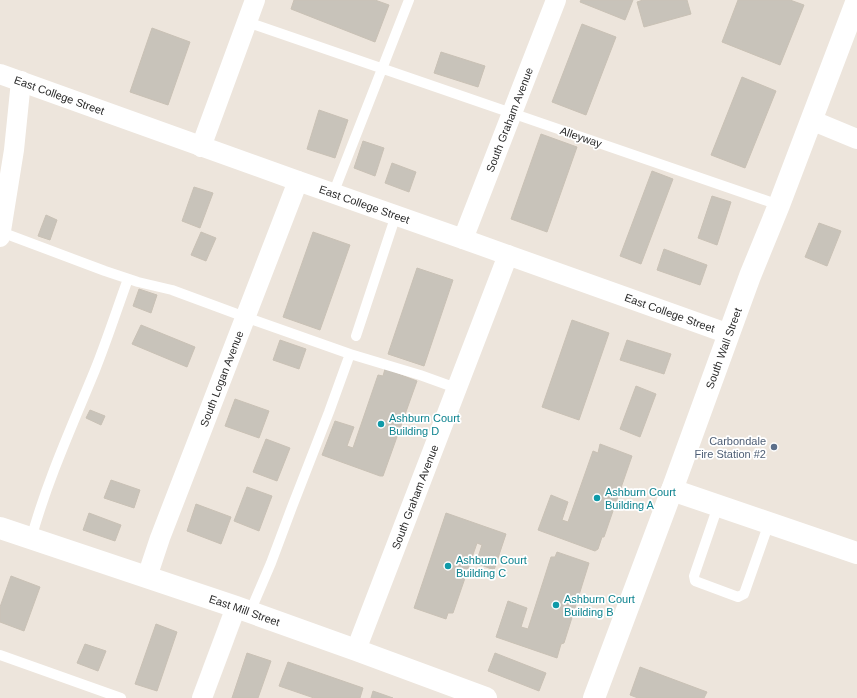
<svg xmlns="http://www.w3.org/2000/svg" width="857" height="698" font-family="Arial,sans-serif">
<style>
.building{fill:#c8c3ba;stroke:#c9c1b5}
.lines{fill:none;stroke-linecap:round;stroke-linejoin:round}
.service{stroke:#fff;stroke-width:10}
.minor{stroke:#fff;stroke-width:20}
.tertiary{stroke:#fff;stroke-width:22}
.secondary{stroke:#fff;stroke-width:22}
.culture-dot{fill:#0f9aa8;stroke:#fff;stroke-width:1.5}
.service-dot{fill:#5c6f8a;stroke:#fff;stroke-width:1.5}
.labels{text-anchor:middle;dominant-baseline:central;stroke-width:3.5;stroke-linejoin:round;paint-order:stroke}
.street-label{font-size:11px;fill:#2a2a2a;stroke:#fff}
.culture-label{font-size:11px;fill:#0d838f;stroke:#fff;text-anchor:start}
.service-label{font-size:11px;fill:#4e5e75;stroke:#fff;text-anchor:end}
</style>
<rect width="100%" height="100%" fill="#ede5dc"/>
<path class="building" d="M294,0H375L389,5L375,42L291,9Z
M581,0H633L625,20L580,2Z
M643,0H687L691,14L644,27L637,2Z
M738,0H790L804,5L780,65L722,42Z
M582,24L616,37L586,115L552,102Z
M152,28L190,42L168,105L130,92Z
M441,52L485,66L478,87L434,73Z
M742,77L776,91L745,168L711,155Z
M319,110L348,120L335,158L307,149Z
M541,134L577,147L547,232L511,219Z
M363,141L384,148L375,176L354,168Z
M392,163L416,172L409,192L385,183Z
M652,171L673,179L641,264L620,256Z
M194,187L213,193L200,228L182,221Z
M712,196L731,202L717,245L698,238Z
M46,215L57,220L50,240L38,236Z
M819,223L841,231L827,266L805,257Z
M201,232L216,238L206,261L191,255Z
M313,232L350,245L320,330L283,317Z
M664,249L707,265L700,285L657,270Z
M417,268L453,280L424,366L388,354Z
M139,289L157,295L151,313L133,306Z
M572,320L609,333L579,420L542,407Z
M141,325L195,347L187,367L132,344Z
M280,340L306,349L299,369L273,360Z
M627,340L671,354L664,374L620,360Z
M385,369L417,381L383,476H380L322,455L335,421L354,427L347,446L353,448L378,375L383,376Z
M636,386L656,394L640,437L620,429Z
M235,399L269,411L259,438L225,426Z
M90,410L105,416L101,425L86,418Z
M266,439L290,448L277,481L253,472Z
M600,444L632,456L604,537H602L598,549L595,551L538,530L551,495L568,502L562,520L568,522L593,451L598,453Z
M111,480L140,490L134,508L104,498Z
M247,487L272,496L259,531L234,521Z
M196,504L231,517L221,544L187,531Z
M89,513L121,525L115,541L83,530Z
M446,513L506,534L494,570L476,563L482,545L477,543L453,613H448L446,619L414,608Z
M557,552L589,563L564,643L561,644L557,658L496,637L508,601L527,608L521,627L528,629L551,557H555Z
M11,576L40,587L24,631L0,622V607Z
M156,624L177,632L157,691L135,684Z
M85,644L106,651L98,671L77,663Z
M247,653L271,661L258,698H232Z
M495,653L546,673L539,691L488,671Z
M288,662L363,688L360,698H314L279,686Z
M640,667L707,692L704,698H638L630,695Z
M373,691L393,698H371Z"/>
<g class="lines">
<path class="service" d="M247,22L779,205
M333,194L409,0
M1,232L105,271L138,282L172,290L245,317L350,354L329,412L292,507L271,563L250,612
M356,336L396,215
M350,354L420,375L456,388
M718,506L694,576L695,581L738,597L744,594L769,523
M31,539C47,481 72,426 95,370C107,340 117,309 128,279
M0,655L121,698"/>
<g class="minor">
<path id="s1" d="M0,74L298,181L463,239L729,334"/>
<path d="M811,120L857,139"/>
<path d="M201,147L255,0"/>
<path d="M0,237L14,150L21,81"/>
<path id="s2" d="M463,239L556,0"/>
<path id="s3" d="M147,577L160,538L298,181"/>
<path id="s4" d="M356,650L508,255"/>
<path d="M202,698L236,607"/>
</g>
<path class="tertiary" d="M672,490L857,553"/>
<g class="secondary">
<path id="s5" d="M0,528L236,607L356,650L486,698"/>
<path id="s6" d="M594,698L672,490L750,276L779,205L857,0"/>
</g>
</g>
<g class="culture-dot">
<circle cx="381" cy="424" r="4"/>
<circle cx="597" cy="498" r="4"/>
<circle cx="448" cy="566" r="4"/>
<circle cx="556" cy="605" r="4"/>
</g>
<circle class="service-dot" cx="774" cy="447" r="4"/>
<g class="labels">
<g class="street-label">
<text stroke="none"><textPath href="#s1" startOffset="63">East College Street</textPath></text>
<text stroke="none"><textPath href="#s2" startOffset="128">South Graham Avenue</textPath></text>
<text transform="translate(581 137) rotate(19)">Alleyway</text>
<text stroke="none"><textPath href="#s1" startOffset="387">East College Street</textPath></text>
<text stroke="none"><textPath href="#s1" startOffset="711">East College Street</textPath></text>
<text stroke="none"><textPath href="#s6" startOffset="373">South Wall Street</textPath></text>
<text stroke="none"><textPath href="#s3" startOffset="212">South Logan Avenue</textPath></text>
<text stroke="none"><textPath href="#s4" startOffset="164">South Graham Avenue</textPath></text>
<text stroke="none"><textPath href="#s5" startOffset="258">East Mill Street</textPath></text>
</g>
<g class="culture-label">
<text x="389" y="418">Ashburn Court<tspan x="389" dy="13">Building D</tspan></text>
<text x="605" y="492">Ashburn Court<tspan x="605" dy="13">Building A</tspan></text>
<text x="456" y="560">Ashburn Court<tspan x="456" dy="13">Building C</tspan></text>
<text x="564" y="599">Ashburn Court<tspan x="564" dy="13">Building B</tspan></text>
</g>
<g class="service-label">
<text x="766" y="441">Carbondale<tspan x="766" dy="13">Fire Station #2</tspan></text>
</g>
</g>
</svg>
